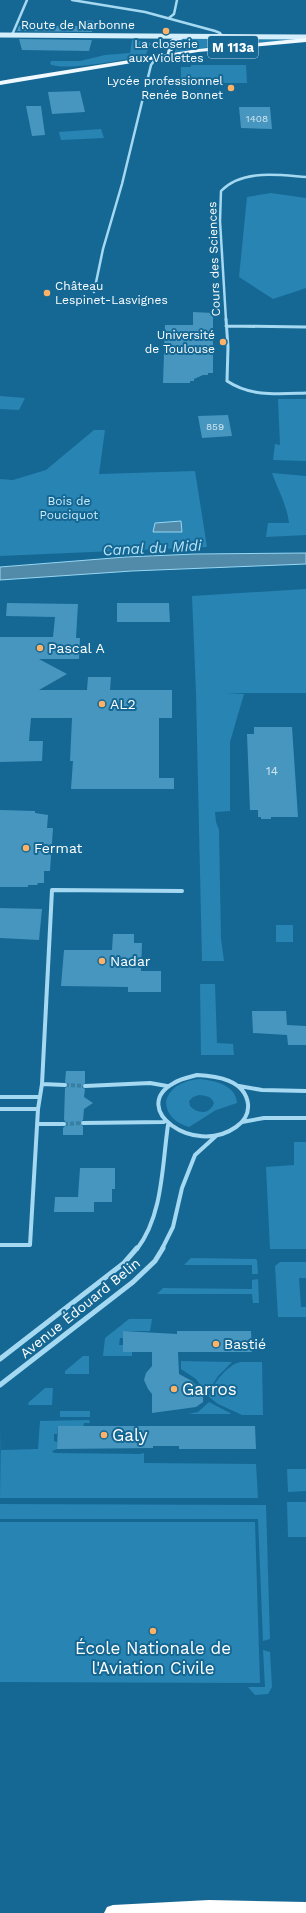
<svg xmlns="http://www.w3.org/2000/svg" width="306" height="1913" font-family="'Work Sans',sans-serif">
<style>
.green{fill:#2884b3;fill-rule:evenodd}
.water{fill:#528ba9;stroke:#97d6f4}
.building{fill:#4796bf}
.lines{fill:none;stroke-linecap:round;stroke-linejoin:round}
.minor-tunnel{stroke:#387fa4;stroke-width:4;stroke-dasharray:4 2;stroke-linecap:butt}
.minor-far3{stroke:#a5d8f1;stroke-width:2.5}
.minor-far2{stroke:#a5d8f1;stroke-width:3}
.minor-far1{stroke:#a5d8f1;stroke-width:4}
.minor{stroke:#a5d8f1;stroke-width:5}
.secondary{stroke:#d4eefc;stroke-width:5}
.primary{fill:#eff9ff;fill-rule:evenodd}
.motorway{fill:#fff;fill-rule:evenodd}
.poi-dot{fill:#ffb265;stroke:#156894;stroke-width:1.5}
.labels{text-anchor:middle;dominant-baseline:central;stroke-width:4;stroke-linejoin:round;paint-order:stroke}
.far-number-label{font-size:10px;fill:#d1e5ef}
.far-street-label{font-size:12px;fill:#fff;stroke:#156894}
.far-poi-label{font-size:12px;fill:#fff;stroke:#156894;text-anchor:end}
.far-park-label{font-size:12px;fill:#ccecfc;stroke:#156894}
.number-label{font-size:12px;fill:#d1e5ef}
.shield{fill:#156894;stroke:#b9d2df;stroke-width:1}
.shield-label{font-size:13px;font-weight:bold;fill:#fff}
.poi-label{font-size:14px;fill:#fff;stroke:#156894;text-anchor:start}
.street-label{font-size:14px;fill:#fff;stroke:#156894}
.water-label{font-size:15px;font-style:italic;fill:#b9e4f9;stroke:#156894}
.near-poi-label{font-size:17px;fill:#fff;stroke:#156894;text-anchor:start}
</style>
<rect width="100%" height="100%" fill="#156894"/>
<path class="green" d="M232,37L306,39L233,45Z
M181,38H218V46L175,52L178,39Z
M132,40L151,43L145,56C127,59 64,72 50,64L51,61H80L105,55L130,53Z
M191,65H246L247,83H181V67H191Z
M101,129L104,138L61,140L59,132Z
M271,193L306,198V288L273,299L239,277L247,197Z
M0,396L25,398L19,410L0,409Z
M278,399H306V461L273,460L275,444L280,445Z
M94,430H105L99,474L195,471L207,547L0,556V479L13,480L46,470Z
M272,473L306,476V535L266,537L268,523H289C287,505 278,490 272,473Z
M306,589V693H226L244,694L230,742V811L215,812L216,822L219,830L221,939L224,961H202L196,693L192,596Z
M276,925H293V942H276Z
M200,984H215L217,1043L233,1044L234,1055H201Z
M201,1079C215,1081 236,1085 237,1103L216,1110L189,1127C176,1123 166,1115 166,1101C171,1085 186,1080 201,1079ZM199,1095C207,1096 211,1096 214,1103C210,1115 197,1114 190,1106L189,1101L193,1097Z
M294,1142H306V1249H270L266,1167L294,1165Z
M191,1258L256,1259L257,1260L258,1274H252V1265H184Z
M280,1262H306V1278H299L301,1307H306V1317H278L275,1266Z
M258,1279L259,1303H253L252,1294H157L163,1288L252,1289V1280Z
M129,1319H152L150,1331H123V1338H120L119,1345H123V1352H132V1356H103L105,1338Z
M83,1356H89V1374H65V1371Z
M181,1361L232,1362L218,1376L207,1394L196,1379L181,1369Z
M241,1362H262L263,1415H242L218,1404L209,1397C211,1385 229,1363 241,1362Z
M45,1388H53L52,1405H28L29,1402Z
M209,1402L230,1413L231,1414H188L198,1412Z
M60,1411H90V1417H60Z
M89,1420L90,1423H84L83,1427L58,1426L57,1434H54V1441L57,1442V1449L52,1451L54,1453L140,1454L144,1453V1463L256,1464L258,1498H0L1,1428V1450L38,1449L40,1421Z
M287,1469H306V1491L288,1492Z
M287,1502H306V1537H288Z
M0,1504L266,1505L270,1639L263,1641L258,1519H0Z
M0,1522H255L260,1683L0,1682Z
M263,1650L270,1652L272,1687L268,1694L255,1695L248,1687H265Z"/>
<path class="water" d="M181,521L182,532H153L155,523Z
M306,553V564L132,571L0,580V567L126,557L195,554Z"/>
<path class="building" d="M81,20L94,21L92,32L17,31L19,26H79Z
M19,39L92,40L89,51L22,50Z
M80,91L85,112L52,114L48,92Z
M26,106H41L45,135L32,136Z
M239,107H270L272,129L241,128Z
M193,312L213,313V373H208V375H203L194,379V381H190V383H163L165,325H193Z
M228,415L232,436L202,438L198,416Z
M7,603L78,604L76,638H80L79,659H39L67,674L39,690H87L88,677H111L110,690H172V718H159V778H174V789H71L73,761H70L72,718H31L29,741H43L42,761L0,762V637H53L55,617L6,616Z
M117,603H169L170,622H117Z
M254,727H292L298,817H271V819H261V817H258V810H250L247,734H254Z
M0,810L35,811V813L48,815L47,828H53L50,871H44V883H38L37,885H28V887H0Z
M0,908L42,909L39,940L0,938Z
M113,934H134V943H142L141,971H161V992H128V987L61,986L64,950H112Z
M252,1011H286L287,1025L306,1026V1045H288L287,1035L253,1033Z
M66,1071H85V1083L82,1087L85,1089L84,1097L93,1103L84,1109L83,1120L80,1123L83,1126V1135H63V1128L67,1124L64,1120L65,1088L68,1086L65,1082Z
M80,1168H115V1189H112V1202H94V1212H54L55,1197H78Z
M123,1331L177,1334V1331H251L252,1352H178L179,1374L192,1381L199,1388L203,1396V1402L196,1407L152,1413V1394L148,1389L144,1380L146,1373L152,1366V1352H123Z
M58,1426H255L256,1449H179V1446H153V1448L57,1449Z"/>
<g class="lines">
<path class="minor-tunnel" d="M65,1085L85,1086
M64,1124L83,1123"/>
<path class="minor-far3" d="M72,0L145,12L215,31L220,33L221,36
M169,18L174,14L177,0
M12,35L27,0
M94,292L103,249L122,184L151,65L154,61L165,56
M226,320L220,221L221,191C242,169 278,175 306,177"/>
<path class="minor-far2" d="M226,319L228,347L227,381C251,397 278,394 306,393
M226,326L306,327"/>
<path class="minor-far1" d="M197,1075C217,1076 245,1080 248,1104C249,1114 243,1122 236,1127C194,1157 128,1108 174,1083C180,1079 190,1077 197,1075Z
M42,1084L65,1085
M85,1086L150,1083L167,1086
M239,1086L262,1090L306,1091
M0,1097H39
M0,1109H38
M242,1122L264,1118H306
M83,1123L164,1122
M37,1124H64
M0,1245H30L38,1109L42,1084L52,890L182,891
M137,1249C163,1215 162,1166 168,1125
M162,1249L173,1227L182,1188L195,1155L216,1136"/>
<path class="minor" d="M0,1359L124,1263L137,1248
M0,1385L133,1282L155,1261L163,1248"/>
<path class="secondary" d="M0,35L306,37
M220,52L222,48L221,36
M177,58L169,55L172,42L181,37"/>
<path class="primary" d="M306,38V42L198,52L0,85V81L17,78L198,49Z"/>
<path class="motorway" d="M209,1900L306,1902V1913H104L107,1907L113,1905Z"/>
</g>
<g class="poi-dot">
<circle cx="166" cy="31" r="4"/>
<circle cx="231" cy="88" r="4"/>
<circle cx="47" cy="293" r="4"/>
<circle cx="223" cy="342" r="4"/>
<circle cx="40" cy="648" r="4"/>
<circle cx="102" cy="704" r="4"/>
<circle cx="26" cy="848" r="4"/>
<circle cx="102" cy="961" r="4"/>
<circle cx="216" cy="1344" r="4"/>
<circle cx="174" cy="1389" r="4"/>
<circle cx="104" cy="1435" r="4"/>
<circle cx="153" cy="1631" r="4"/>
</g>
<g class="labels">
<g class="far-number-label">
<text x="257" y="118">1408</text>
<text x="215" y="426">859</text>
</g>
<g class="far-street-label">
<text x="78" y="25">Route de Narbonne</text>
<text transform="translate(214 259) rotate(-92)">Cours des Sciences</text>
</g>
<g class="far-poi-label">
<text x="166" y="44" text-anchor="middle">La closerie<tspan x="166" dy="14">aux Violettes</tspan></text>
<text x="223" y="81">Lycée professionnel<tspan x="223" dy="14">Renée Bonnet</tspan></text>
<text x="55" y="286" text-anchor="start">Château<tspan x="55" dy="14">Lespinet-Lasvignes</tspan></text>
<text x="215" y="335">Université<tspan x="215" dy="14">de Toulouse</tspan></text>
</g>
<g class="far-park-label">
<text x="69" y="501">Bois de<tspan x="69" dy="14">Pouciquot</tspan></text>
</g>
<g class="number-label">
<text x="272" y="771">14</text>
</g>
<rect class="shield" x="208" y="36" width="50" height="22" rx="3"/>
<g class="shield-label">
<text x="233" y="47">M 113a</text>
</g>
<g class="poi-label">
<text x="48" y="648">Pascal A</text>
<text x="110" y="704">AL2</text>
<text x="34" y="848">Fermat</text>
<text x="110" y="961">Nadar</text>
<text x="224" y="1344">Bastié</text>
</g>
<g class="street-label">
<text transform="translate(80 1308) rotate(-39)">Avenue Édouard Belin</text>
</g>
<g class="water-label">
<text transform="translate(152 548) rotate(-3)">Canal du Midi</text>
</g>
<g class="near-poi-label">
<text x="182" y="1389">Garros</text>
<text x="112" y="1435">Galy</text>
<text x="153" y="1648" text-anchor="middle">École Nationale de<tspan x="153" dy="20">l'Aviation Civile</tspan></text>
</g>
</g>
</svg>
